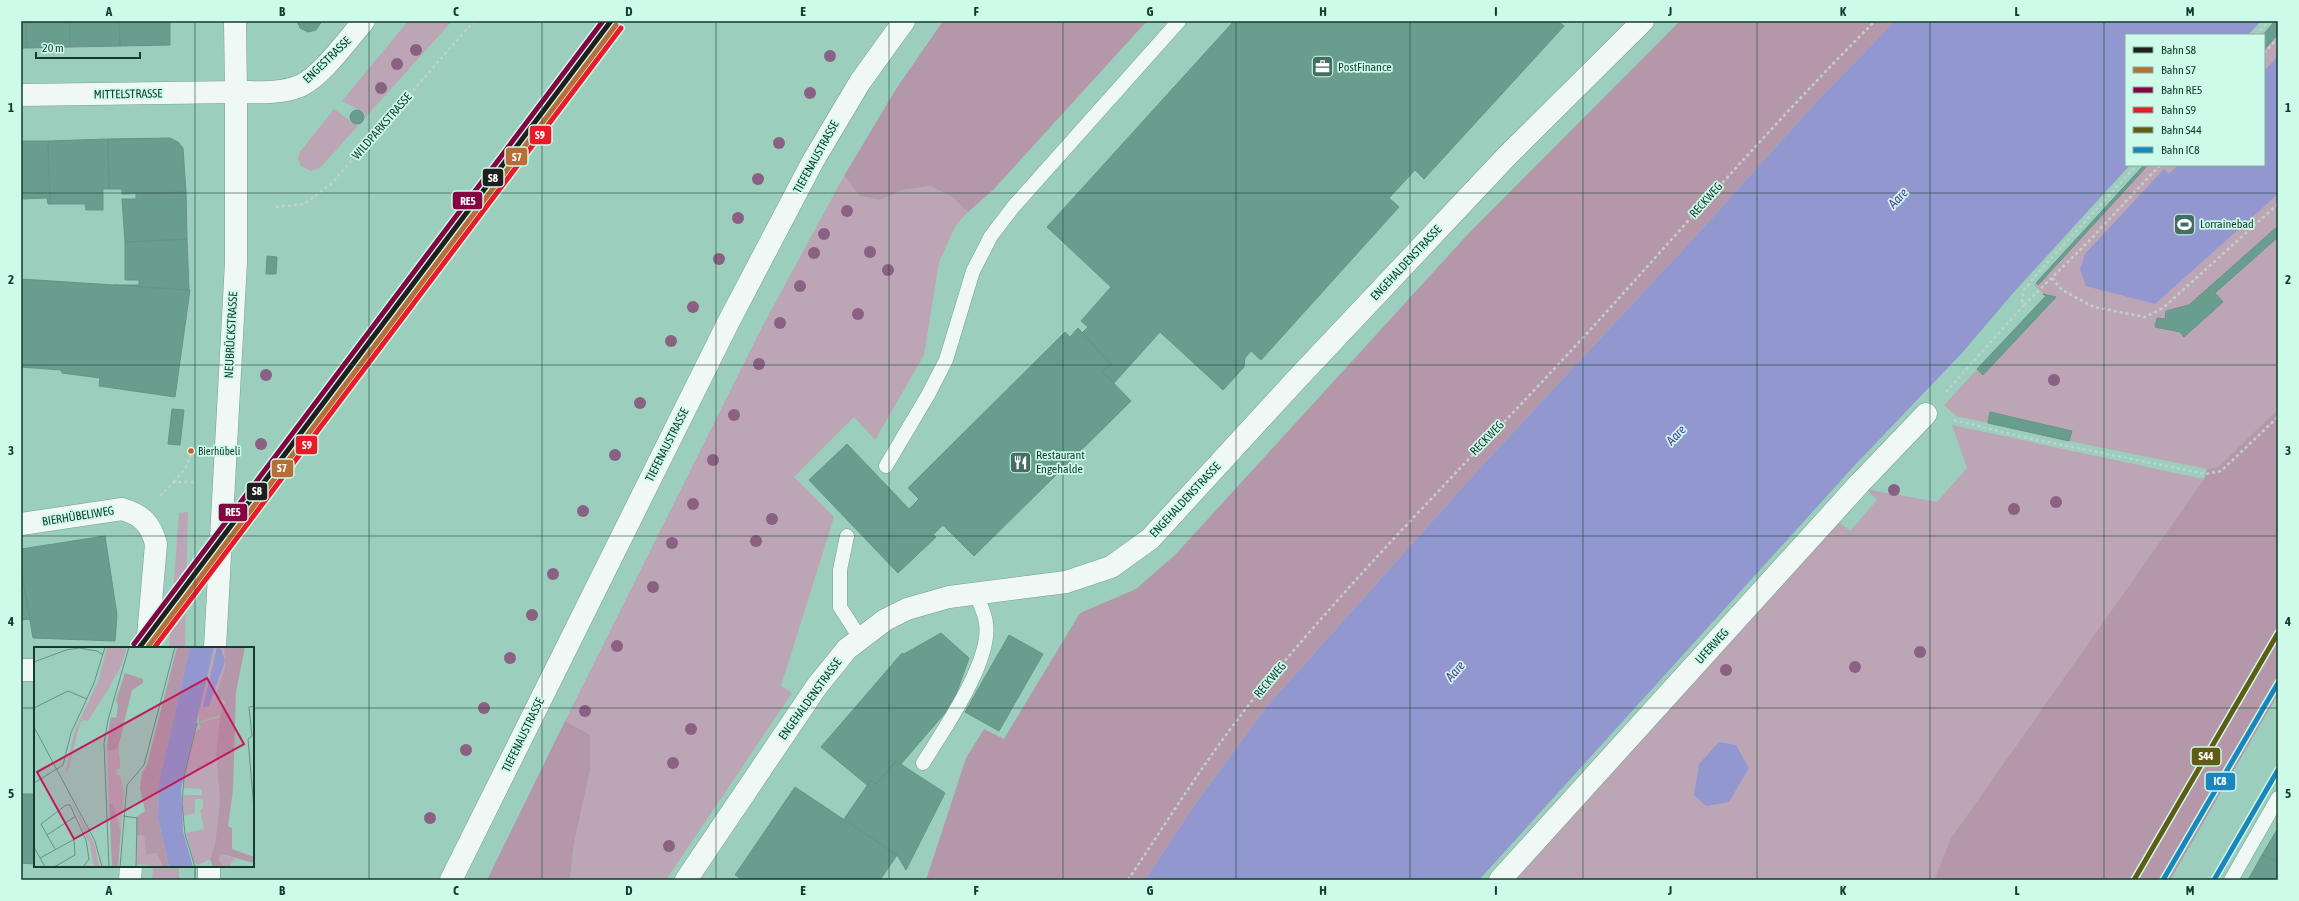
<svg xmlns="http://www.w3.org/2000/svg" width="2299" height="901" font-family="'Asap Condensed',sans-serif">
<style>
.green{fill:#bca6b5}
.forest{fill:#b498aa}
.water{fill:#9297cf}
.building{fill:#699e8f;stroke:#689386}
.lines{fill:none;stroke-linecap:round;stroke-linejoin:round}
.lane-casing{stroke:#779f92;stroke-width:15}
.street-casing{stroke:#779f92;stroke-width:23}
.secondary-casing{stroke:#779f92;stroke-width:23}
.primary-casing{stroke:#779f92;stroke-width:23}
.path{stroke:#c1d1cb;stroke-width:2.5;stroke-dasharray:3 3;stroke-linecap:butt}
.lane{stroke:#f0f8f5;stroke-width:14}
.street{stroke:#f0f8f5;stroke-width:22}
.secondary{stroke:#f0f8f5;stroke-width:22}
.primary{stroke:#f0f8f5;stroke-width:22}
.rail-1-casing{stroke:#cefae9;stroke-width:8}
.rail-2-casing{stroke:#cefae9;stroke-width:8}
.rail-3-casing{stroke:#cefae9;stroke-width:8}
.rail-4-casing{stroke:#cefae9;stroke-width:8}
.rail-5-casing{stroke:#cefae9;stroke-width:8}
.rail-6-casing{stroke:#cefae9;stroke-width:8}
.rail-1{stroke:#201f20;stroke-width:5}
.rail-2{stroke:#b96e37;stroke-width:5}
.rail-3{stroke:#850343;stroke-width:5}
.rail-4{stroke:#ea1a2a;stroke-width:5}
.rail-5{stroke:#605b15;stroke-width:5}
.rail-6{stroke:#1987be;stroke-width:5}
.tree{fill:#8a6182}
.grid{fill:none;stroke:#133b2f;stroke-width:1;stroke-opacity:0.55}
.bus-dot{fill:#d15f24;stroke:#cefae9;stroke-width:1.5}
.labels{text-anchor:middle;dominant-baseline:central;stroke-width:3.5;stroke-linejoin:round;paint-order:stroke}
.bus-label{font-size:11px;fill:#133b2f;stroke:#cefae9;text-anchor:start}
.street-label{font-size:12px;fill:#133b2f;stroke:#cefae9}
.poi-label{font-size:12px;fill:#133b2f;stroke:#cefae9;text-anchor:start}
.water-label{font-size:13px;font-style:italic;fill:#533aa1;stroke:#cefae9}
.inset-road{fill:none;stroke:#659384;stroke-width:1}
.view{fill:#c2185b;fill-opacity:0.15;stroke:#c2185b;stroke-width:2}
.inset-edge{fill:none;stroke:#133b2f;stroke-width:2}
.line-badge{stroke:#cefae9;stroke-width:1.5}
.badge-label{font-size:11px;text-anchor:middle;font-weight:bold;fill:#fff}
.neatline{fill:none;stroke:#133b2f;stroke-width:1.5}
.grid-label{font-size:13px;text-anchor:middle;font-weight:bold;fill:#133b2f}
</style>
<rect width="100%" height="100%" fill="#9ccebd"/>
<path class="green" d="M408,21H452L320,168L311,171L301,166L298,159L299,153L334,109L357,126L360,125L365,116V113L342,101Z
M2275,21H2278V409L2218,467L2207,469L2069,441L1956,416L1944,405L2045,296L2034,285L2144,165H2264L2263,35Z
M844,176L860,196L880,200L903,190L930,186L951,196L968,212L956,225L939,262L924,355L875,440L854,417L794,477L834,517L781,686L792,693L666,880H570L574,843L565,721L762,327Z
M1952,425L2204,479L1951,838L1934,880H1510L1838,521L1850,531L1877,500L1866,489L1937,502L1967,468Z
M188,512L185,648H169L179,513Z
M153,866H179V880H152Z"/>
<path class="forest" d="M943,21H1147L994,189L968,212L951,196L930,186L903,190L880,200L860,196L844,176L896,89Z
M1680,21H1895L1819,99L1693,239L1478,470L1268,705L1195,804L1145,880H926L966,758L984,729L1004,739L1080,613L1136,589L1175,555L1469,233Z
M2278,409V694L2170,880H1934L1951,838L2204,479L2207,469L2218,467Z
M565,721L590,735V770L574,843L570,880H487Z"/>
<path class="water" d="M1895,21H2261L2248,35H2126V165H2130L2014,292L1962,353L1855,465L1479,880H1145L1195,804L1268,705L1478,470L1693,239L1819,99Z
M2278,56V194L2155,304L2086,286L2080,269L2085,254L2164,169L2169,174L2178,165H2264V71Z
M1719,742L1736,745L1749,768L1729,802L1706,806L1694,795L1699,764Z"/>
<path class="building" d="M21,21H26L27,48H21Z
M26,21H70V47L27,48Z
M70,21H119L120,46L70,47Z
M119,21H170V45L120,46Z
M297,21H322L316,30L308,32L300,28Z
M1234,21H1558L1564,26L1424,179L1415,170L1389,198L1399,207L1261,360L1251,351L1245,358L1244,367L1223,390L1160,332L1114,383L1102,371L1111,364L1082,333L1088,327L1081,321L1111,287L1047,227Z
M2275,21H2278V34L2264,50L2263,35Z
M350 117a7 7 0 1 1 14 0a7 7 0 1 1-14 0Z
M170,138L178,142L183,148L186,192L122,194V189H109L108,139Z
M108,139L109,189H103V210H86L85,204H50L48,141Z
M21,141H48L50,204H48L47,198L21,199Z
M2144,165H2148L2038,285L2036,283Z
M186,192L187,239L125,242L122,199H136V193Z
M2278,226V237L2215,293L2223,302L2184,337L2180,332L2155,327L2157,318L2165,319L2166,311L2189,305Z
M187,239L189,290L113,285H139V280H125V242Z
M267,256L277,257L276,274H266Z
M21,279L190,290L175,397L99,386L100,378L62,373L61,370L21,367Z
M2043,294L2056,297L1983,375L1977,369L2046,296Z
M1078,328L1111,364L1102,371L1131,401L974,556L943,525L933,535L936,537L898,573L809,480L847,444L909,509L919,499L908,488L1065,332L1070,337Z
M172,409L184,410L180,445L168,444Z
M1990,412L2072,431L2069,441L1988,423Z
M105,536L117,615L115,641L33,638L21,569V549Z
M21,569L30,619L21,620Z
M941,633L969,658L955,697L957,699L901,764L896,761L876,784L871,780L867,785L821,747L902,653L904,654Z
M1009,635L1043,654L999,731L965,712Z
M896,761L945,793L906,870L897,855L844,819L871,780L876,784Z
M795,787L897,855L880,880H739L740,878L735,875Z
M21,794H35V864L21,863Z
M2278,828V862L2262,855Z
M2262,855L2278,862V880H2248Z"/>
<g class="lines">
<defs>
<path id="lane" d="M886,466L928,395L946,360L973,271L991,236L1014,206L1179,21
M847,536L840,570V607L860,638
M923,763C943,731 992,661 986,623C985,613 979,603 976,593
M2231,880L2278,798"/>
<path id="street" d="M21,95L236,92L235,21
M21,524L122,509C142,515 151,524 156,544L147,648
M21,670H35
M130,880L131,866
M686,880L817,686L847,649L885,620L907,609L949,597L1066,582L1111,567L1150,539L1295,381L1507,156L1643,21
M1500,880L1860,483L1926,414"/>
<path id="secondary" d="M215,648L236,262V92C257,92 280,94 300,86C322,76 347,40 364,21
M209,880V866"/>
<path id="primary" d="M451,880L728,323L813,161L860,82L904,21"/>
</defs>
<use href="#lane" class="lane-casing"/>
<use href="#street" class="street-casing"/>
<use href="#secondary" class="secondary-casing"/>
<use href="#primary" class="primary-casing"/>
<path class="path" d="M2256,35L2269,21
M2264,53L2278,38
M276,207L304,204L331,184L474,21
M2052,278L2062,290L2094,307L2145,317L2163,308L2278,204
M2024,305L2088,242L2160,165
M1946,392L2024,305L2022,301L2024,290L2036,275L2137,165
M1954,420L2023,437L2206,474L2221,471L2278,417
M174,482L186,467L191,453
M160,496L174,482H195
M1128,880C1170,817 1211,751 1259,692C1356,573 1464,466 1568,354C1670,243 1768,128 1875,21"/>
<use href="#lane" class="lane"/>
<use href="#street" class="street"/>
<use href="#secondary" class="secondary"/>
<use href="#primary" class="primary"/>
<defs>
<path id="rail-1" d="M139,648L611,21"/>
<path id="rail-2" d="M147,648L616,25"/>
<path id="rail-3" d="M134,644L603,21"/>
<path id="rail-4" d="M154,648L621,28"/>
<path id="rail-5" d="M2134,880L2278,633"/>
<path id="rail-6" d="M2163,880L2278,683
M2214,880L2278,770"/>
</defs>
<use href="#rail-1" class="rail-1-casing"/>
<use href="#rail-2" class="rail-2-casing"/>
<use href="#rail-3" class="rail-3-casing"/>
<use href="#rail-4" class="rail-4-casing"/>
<use href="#rail-5" class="rail-5-casing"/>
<use href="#rail-6" class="rail-6-casing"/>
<use href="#rail-1" class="rail-1"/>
<use href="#rail-2" class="rail-2"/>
<use href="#rail-3" class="rail-3"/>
<use href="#rail-4" class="rail-4"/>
<use href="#rail-5" class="rail-5"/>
<use href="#rail-6" class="rail-6"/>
</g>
<g class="tree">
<circle cx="416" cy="50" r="6"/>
<circle cx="830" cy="56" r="6"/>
<circle cx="397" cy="64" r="6"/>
<circle cx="381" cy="88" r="6"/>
<circle cx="810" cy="93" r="6"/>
<circle cx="779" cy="143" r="6"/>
<circle cx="758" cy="179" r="6"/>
<circle cx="847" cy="211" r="6"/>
<circle cx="738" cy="218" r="6"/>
<circle cx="824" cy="234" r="6"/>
<circle cx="870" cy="252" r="6"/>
<circle cx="814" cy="253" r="6"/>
<circle cx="719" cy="259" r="6"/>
<circle cx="888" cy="270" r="6"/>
<circle cx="800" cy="286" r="6"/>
<circle cx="693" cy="307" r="6"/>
<circle cx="858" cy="314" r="6"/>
<circle cx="780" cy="323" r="6"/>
<circle cx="671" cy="341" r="6"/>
<circle cx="759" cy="364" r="6"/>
<circle cx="266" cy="375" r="6"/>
<circle cx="2054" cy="380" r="6"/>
<circle cx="640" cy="403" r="6"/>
<circle cx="734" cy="415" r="6"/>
<circle cx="261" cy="444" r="6"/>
<circle cx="615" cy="455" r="6"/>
<circle cx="713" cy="460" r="6"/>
<circle cx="1894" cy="490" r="6"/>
<circle cx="2056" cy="502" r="6"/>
<circle cx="693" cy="504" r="6"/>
<circle cx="2014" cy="509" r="6"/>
<circle cx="583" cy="511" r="6"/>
<circle cx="772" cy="519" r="6"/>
<circle cx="756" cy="541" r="6"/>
<circle cx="672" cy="543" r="6"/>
<circle cx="553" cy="574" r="6"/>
<circle cx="653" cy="587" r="6"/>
<circle cx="532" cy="615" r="6"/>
<circle cx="617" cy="646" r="6"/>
<circle cx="1920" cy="652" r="6"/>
<circle cx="510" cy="658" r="6"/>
<circle cx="1855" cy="667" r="6"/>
<circle cx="1726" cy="670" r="6"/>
<circle cx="484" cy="708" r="6"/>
<circle cx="585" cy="711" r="6"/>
<circle cx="691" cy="729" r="6"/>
<circle cx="466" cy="750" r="6"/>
<circle cx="673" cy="763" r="6"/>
<circle cx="430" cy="818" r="6"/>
<circle cx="669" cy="846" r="6"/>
</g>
<path class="grid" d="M195,21V648M369,21V880M542,21V880M716,21V880M889,21V880M1063,21V880M1236,21V880M1410,21V880M1583,21V880M1757,21V880M1930,21V880M2104,21V880M21,193H2278M21,365H2278M21,536H2278M21,708H35M253,708H2278M195,866V880"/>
<defs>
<symbol id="office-square" viewBox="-11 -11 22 22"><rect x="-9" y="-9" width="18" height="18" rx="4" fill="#436e61" stroke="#cefae9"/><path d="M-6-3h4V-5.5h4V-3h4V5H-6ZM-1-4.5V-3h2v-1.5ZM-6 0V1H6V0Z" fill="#fff"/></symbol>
<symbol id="stadium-square" viewBox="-11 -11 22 22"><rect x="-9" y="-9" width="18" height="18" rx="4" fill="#436e61" stroke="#cefae9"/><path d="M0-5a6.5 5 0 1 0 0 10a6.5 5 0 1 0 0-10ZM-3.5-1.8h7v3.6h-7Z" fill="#fff"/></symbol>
<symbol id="restaurant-square" viewBox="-11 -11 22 22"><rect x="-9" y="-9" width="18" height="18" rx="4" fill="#436e61" stroke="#cefae9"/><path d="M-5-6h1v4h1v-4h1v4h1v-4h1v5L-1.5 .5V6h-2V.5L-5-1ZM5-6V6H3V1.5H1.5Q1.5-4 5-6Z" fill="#fff"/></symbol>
</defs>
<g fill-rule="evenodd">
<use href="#office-square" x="1310" y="54" width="25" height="25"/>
<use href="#stadium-square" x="2172" y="212" width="25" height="25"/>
<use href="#restaurant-square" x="1008" y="450" width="25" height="25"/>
</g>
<circle class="bus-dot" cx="191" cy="451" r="3.5"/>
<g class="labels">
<g class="bus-label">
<text x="198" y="451">Bierhübeli</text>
</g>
<g class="street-label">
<text transform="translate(327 60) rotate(-44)">ENGESTRASSE</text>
<text transform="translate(128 94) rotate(-1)">MITTELSTRASSE</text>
<text transform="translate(382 126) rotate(-49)">WILDPARKSTRASSE</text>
<text transform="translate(816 157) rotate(-61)">TIEFENAUSTRASSE</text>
<text transform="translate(1706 200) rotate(-48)">RECKWEG</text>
<text transform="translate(1406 263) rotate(-47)">ENGEHALDENSTRASSE</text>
<text transform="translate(231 335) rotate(-87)">NEUBRÜCKSTRASSE</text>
<text transform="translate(1487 438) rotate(-46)">RECKWEG</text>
<text transform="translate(667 445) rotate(-63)">TIEFENAUSTRASSE</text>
<text transform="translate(1185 500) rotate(-47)">ENGEHALDENSTRASSE</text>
<text transform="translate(78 516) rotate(-9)">BIERHÜBELIWEG</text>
<text transform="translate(1712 646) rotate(-48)">UFERWEG</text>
<text transform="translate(1270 680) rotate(-50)">RECKWEG</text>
<text transform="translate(810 699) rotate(-54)">ENGEHALDENSTRASSE</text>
<text transform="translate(523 735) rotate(-64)">TIEFENAUSTRASSE</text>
</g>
<g class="poi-label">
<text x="1338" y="67">PostFinance</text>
<text x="2200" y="224">Lorrainebad</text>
<text x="1036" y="455">Restaurant<tspan x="1036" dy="14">Engehalde</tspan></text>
</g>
<g class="water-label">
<text transform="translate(1898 198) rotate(-47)">Aare</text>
<text transform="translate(1676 435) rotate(-47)">Aare</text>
<text transform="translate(1455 671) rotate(-49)">Aare</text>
</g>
</g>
<g transform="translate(34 647)">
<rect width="220" height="220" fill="#9ccebd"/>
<path d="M73,0H93L88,17L75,41L54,74L49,73L46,76L34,124L32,125L40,86L65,32ZM180,0H190L191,21L184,43L193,49L186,68L165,75V63ZM186,70L182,107L186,154L181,197L176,212L164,218L160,216L152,186L170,182L166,163L169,161V152H161V166L149,169V148H168V142L149,141L151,126L161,85L167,82L165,76ZM80,100L84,101L86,113V122L84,121L82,127L86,129L90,144L87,184L77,155H75L73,103ZM38,155L61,198L65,220H60L56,198ZM103,188H110L113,208L122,206L129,220L102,217ZM187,207L202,212L198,214L196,220H189L185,212Z" fill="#bca6b5"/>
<path d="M143,0H156L125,135L124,171L135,220H129L122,206L112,208L110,188H103L102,170L111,164L106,141L108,126L113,118ZM190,0H211L202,45L199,143L194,179L198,181V202L220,210V216L187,207L185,212L189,220H179L176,212L181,197L186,154L182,107L186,69L191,55L184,50L183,45L191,21ZM91,26L109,32V36L98,43L84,101L75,104L73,103L75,80L77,70L82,71L84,58L82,53ZM75,155L79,158L87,184L84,220H78Z" fill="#b498aa"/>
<path d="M156,0H180L147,142L149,184L159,220H135L124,171L125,135ZM183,0L187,2L191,14L175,59L169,60Z" fill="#9297cf"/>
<path class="inset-road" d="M0,15L32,3L45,1L63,4L69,8M220,59L215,60L218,89L214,92L220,162M0,61L34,44L53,52M0,80L61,194L68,220M0,136L29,118L37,86L60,36L71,0M89,169L103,171L102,220M13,188L7,177L32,158H36L52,193L55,212L49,220M0,200L11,220M21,202L13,188L42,169M6,211L50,187M20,220L41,208L40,192M75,220L70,96L74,73L95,0M86,220L93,138L110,118L141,0M161,220L151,187L148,156L150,130L163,76"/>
<path class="view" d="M173,31L210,97L40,192L3,125Z"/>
<rect width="220" height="220" class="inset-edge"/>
</g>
<g class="line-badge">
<rect x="529" y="125" width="23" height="20" rx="4" fill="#ea1a2a"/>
<rect x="505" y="147" width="23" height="19" rx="4" fill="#b96e37"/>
<rect x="482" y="168" width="22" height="19" rx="4" fill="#201f20"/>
<rect x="452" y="191" width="31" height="19" rx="4" fill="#850343"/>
<rect x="295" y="435" width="23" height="20" rx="4" fill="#ea1a2a"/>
<rect x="271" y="459" width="23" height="19" rx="4" fill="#b96e37"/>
<rect x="246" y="482" width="22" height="19" rx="4" fill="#201f20"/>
<rect x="218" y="503" width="30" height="19" rx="4" fill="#850343"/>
<rect x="2191" y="747" width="30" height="19" rx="4" fill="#605b15"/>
<rect x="2205" y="772" width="31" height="19" rx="4" fill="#1987be"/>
</g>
<g class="badge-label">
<text x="540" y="139">S9</text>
<text x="517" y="161">S7</text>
<text x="493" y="182">S8</text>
<text x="468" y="205">RE5</text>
<text x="307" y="449">S9</text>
<text x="282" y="472">S7</text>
<text x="257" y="495">S8</text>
<text x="233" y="516">RE5</text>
<text x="2206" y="760">S44</text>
<text x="2220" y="785">IC8</text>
</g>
<rect width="2299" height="901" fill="none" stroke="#cefae9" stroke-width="44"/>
<rect x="2125" y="34" width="140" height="132" fill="#cefae9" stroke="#83ae9f"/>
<rect x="2133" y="47" width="20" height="6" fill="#201f20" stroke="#83ae9f"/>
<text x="2161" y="54" font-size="12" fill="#133b2f">Bahn S8</text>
<rect x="2133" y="67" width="20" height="6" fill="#b96e37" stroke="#83ae9f"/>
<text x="2161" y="74" font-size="12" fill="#133b2f">Bahn S7</text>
<rect x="2133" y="87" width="20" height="6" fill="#850343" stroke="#83ae9f"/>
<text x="2161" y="94" font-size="12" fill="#133b2f">Bahn RE5</text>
<rect x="2133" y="107" width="20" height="6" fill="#ea1a2a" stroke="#83ae9f"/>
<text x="2161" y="114" font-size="12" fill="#133b2f">Bahn S9</text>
<rect x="2133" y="127" width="20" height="6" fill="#605b15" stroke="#83ae9f"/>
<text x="2161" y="134" font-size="12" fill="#133b2f">Bahn S44</text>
<rect x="2133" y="147" width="20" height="6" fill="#1987be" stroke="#83ae9f"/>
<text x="2161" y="154" font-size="12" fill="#133b2f">Bahn IC8</text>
<path d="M36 52v6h104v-6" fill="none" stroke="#133b2f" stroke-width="2"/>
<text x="42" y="52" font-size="12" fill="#133b2f" stroke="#cefae9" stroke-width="3" paint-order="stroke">20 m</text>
<rect x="22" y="22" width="2255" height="857" class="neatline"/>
<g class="grid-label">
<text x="109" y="16">A</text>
<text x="282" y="16">B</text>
<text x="456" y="16">C</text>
<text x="629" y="16">D</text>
<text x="803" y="16">E</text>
<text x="976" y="16">F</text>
<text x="1150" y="16">G</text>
<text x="1323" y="16">H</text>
<text x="1496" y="16">I</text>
<text x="1670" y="16">J</text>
<text x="1843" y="16">K</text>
<text x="2017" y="16">L</text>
<text x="2190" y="16">M</text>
<text x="11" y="112">1</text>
<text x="2288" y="112">1</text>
<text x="11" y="284">2</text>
<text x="2288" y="284">2</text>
<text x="11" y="455">3</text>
<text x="2288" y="455">3</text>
<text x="11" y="626">4</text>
<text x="2288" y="626">4</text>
<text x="11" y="798">5</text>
<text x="2288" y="798">5</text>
<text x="109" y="895">A</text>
<text x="282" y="895">B</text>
<text x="456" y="895">C</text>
<text x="629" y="895">D</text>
<text x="803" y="895">E</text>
<text x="976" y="895">F</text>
<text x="1150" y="895">G</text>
<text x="1323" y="895">H</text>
<text x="1496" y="895">I</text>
<text x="1670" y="895">J</text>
<text x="1843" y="895">K</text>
<text x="2017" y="895">L</text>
<text x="2190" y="895">M</text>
</g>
</svg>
